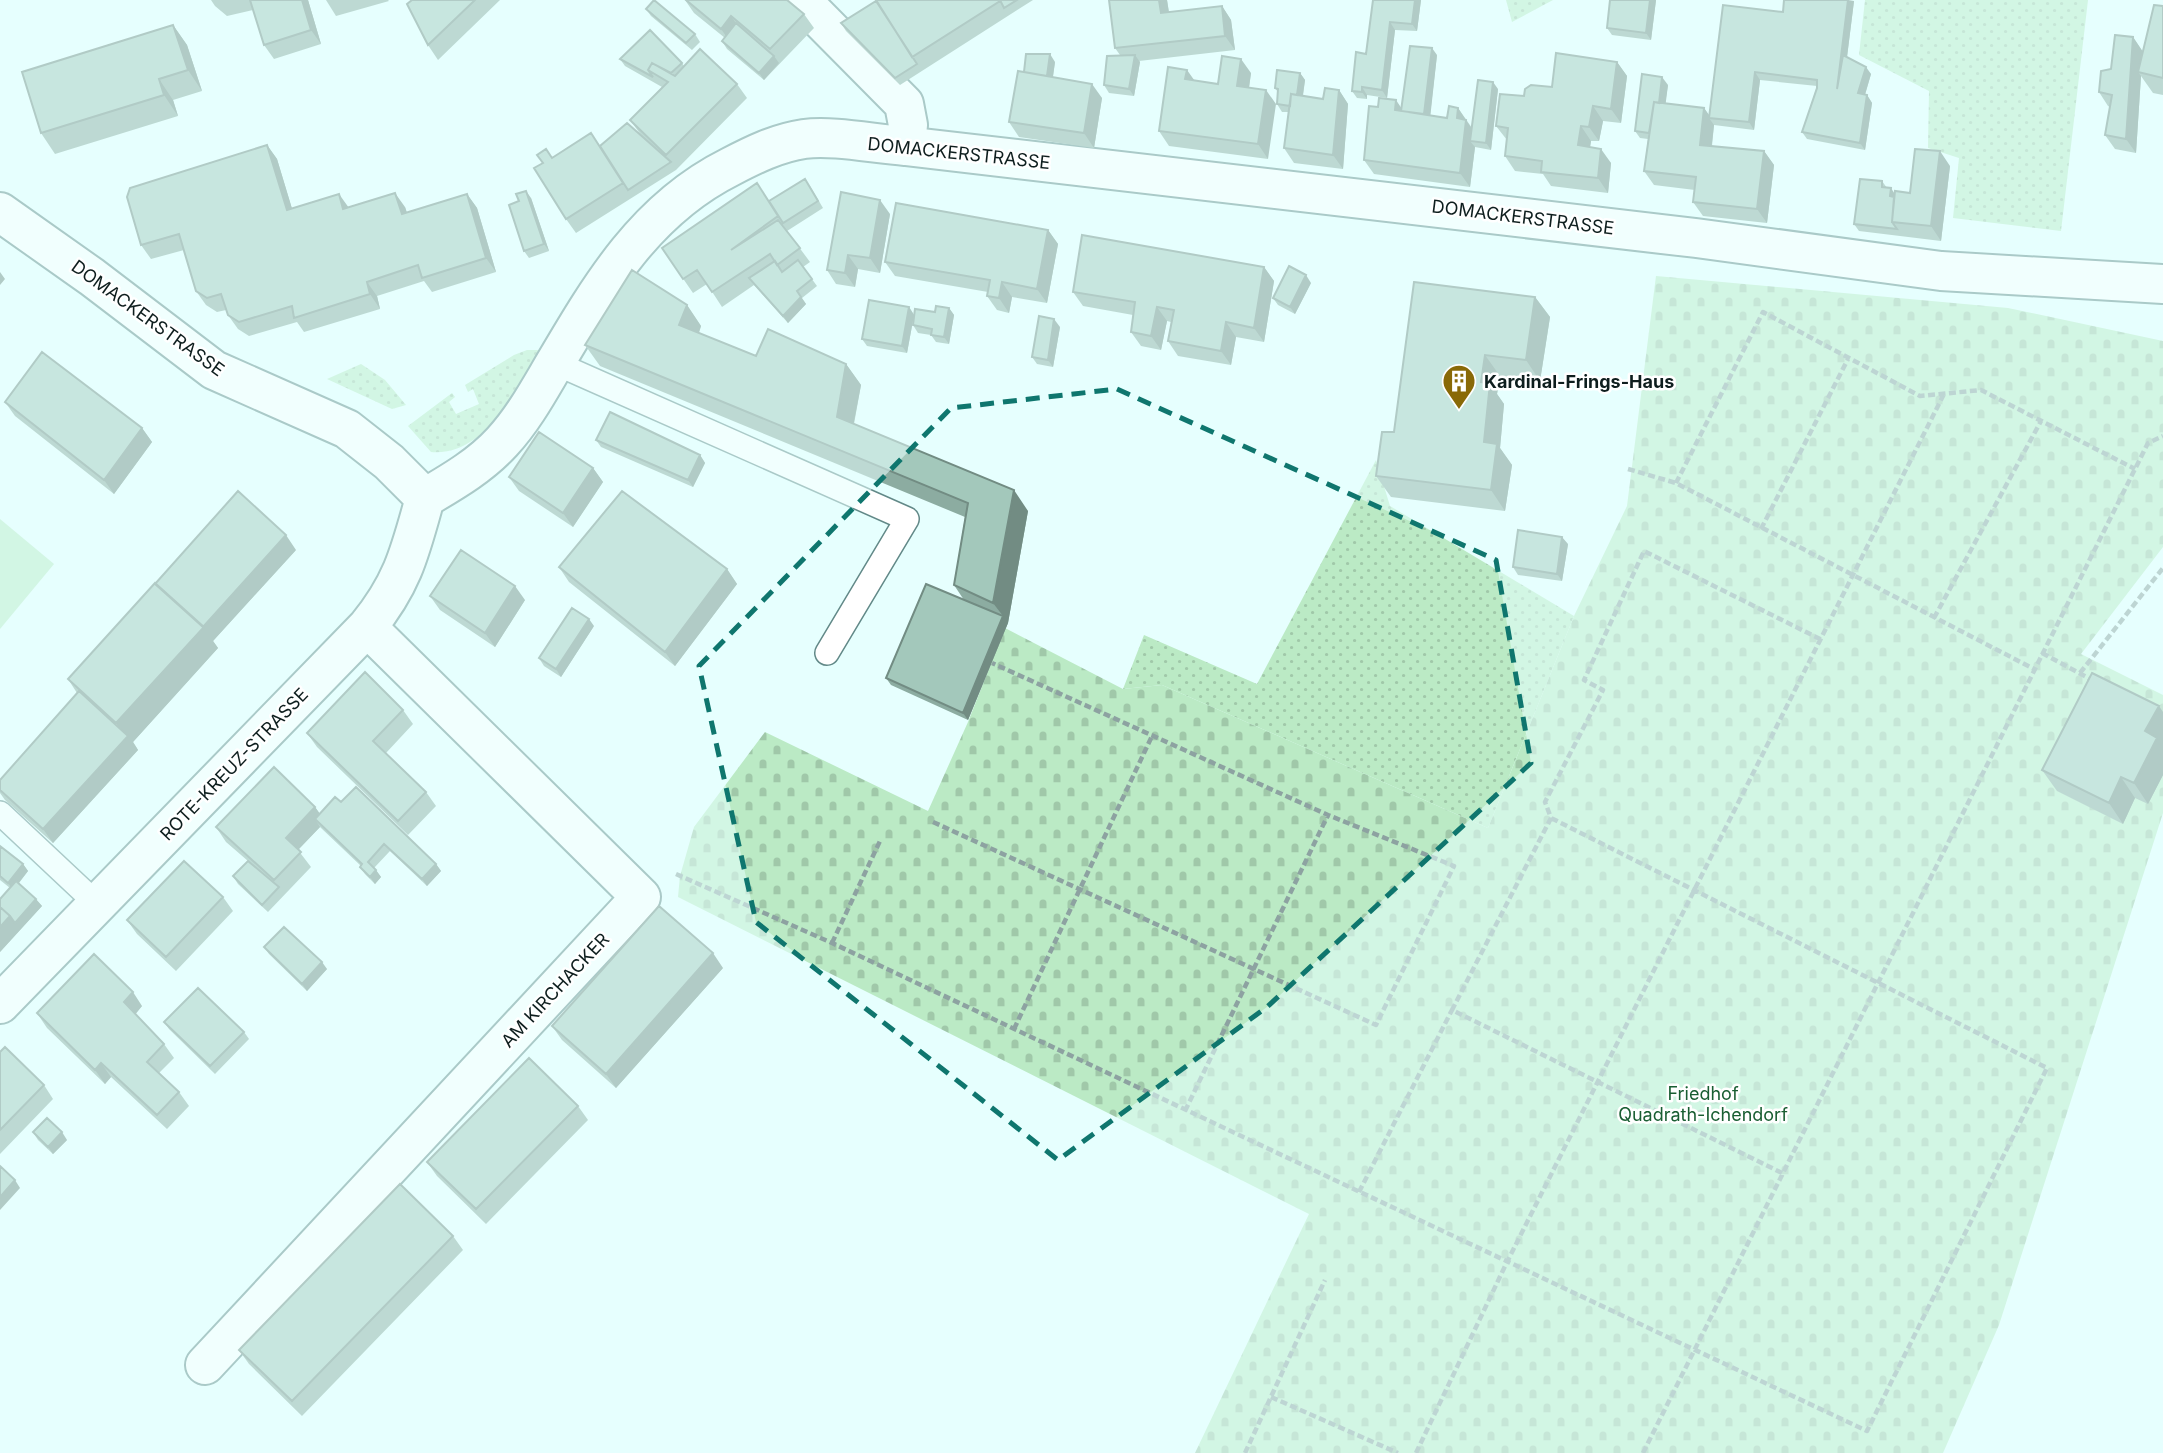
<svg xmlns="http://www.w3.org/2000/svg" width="2163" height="1453" font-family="Inter,sans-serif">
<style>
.grass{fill:url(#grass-dots)}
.cemetery{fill:url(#cemetery-stones)}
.green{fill:#bbeac5}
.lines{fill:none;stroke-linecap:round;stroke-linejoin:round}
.service-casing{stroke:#628988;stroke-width:26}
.minor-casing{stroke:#628988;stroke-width:42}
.path{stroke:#8da2a1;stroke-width:4.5;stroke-dasharray:7 3.5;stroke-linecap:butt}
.service{stroke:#fff;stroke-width:23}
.minor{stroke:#fff;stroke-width:38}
.wall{fill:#8caca1}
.shaded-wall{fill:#728c83}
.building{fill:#a3c8bb;stroke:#728c83;stroke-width:2}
.marked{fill:none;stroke:#0f766e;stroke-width:5;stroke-dasharray:14 9;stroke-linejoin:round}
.labels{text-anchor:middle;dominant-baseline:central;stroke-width:5;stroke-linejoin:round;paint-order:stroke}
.street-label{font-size:18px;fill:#0e1e1e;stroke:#fff}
.poi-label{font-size:18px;font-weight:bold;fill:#0e1e1e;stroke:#fff;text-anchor:start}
.park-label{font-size:18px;fill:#195e32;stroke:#fff}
</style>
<defs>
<pattern id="grass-dots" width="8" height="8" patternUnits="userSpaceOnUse" patternTransform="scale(1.75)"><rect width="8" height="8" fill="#bbeac5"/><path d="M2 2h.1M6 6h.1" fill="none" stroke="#a0c8a9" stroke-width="1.8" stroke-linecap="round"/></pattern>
<pattern id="cemetery-stones" width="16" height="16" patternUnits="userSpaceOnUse" patternTransform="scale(1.75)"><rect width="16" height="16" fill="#bbeac5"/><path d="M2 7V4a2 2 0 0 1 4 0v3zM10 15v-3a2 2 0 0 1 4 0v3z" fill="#a0c8a9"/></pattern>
</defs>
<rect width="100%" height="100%" fill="#e6fffe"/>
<path class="grass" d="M1506,0H1553L1512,22Z
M1865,0H2088L2061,231L1953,218L1959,158L1928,148L1929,91L1859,55Z
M527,350H541C517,391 485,456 431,452L408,426L452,393L455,397L449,402L456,414L479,404L473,389L468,392L465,385L514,355Z
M361,364L385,380L406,405L392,409L327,379Z
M1376,460L1390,506L1574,616L1488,828L1162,685L1123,689L1144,635L1257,684Z"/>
<path class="cemetery" d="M1656,276L2008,308L2163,341V547L2081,654L2163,695V813L1999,1325L1943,1453H1195L1309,1214L678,897L680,876L694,827L765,732L928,811L968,722L1005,628L1123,689L1162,685L1488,828L1574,616L1627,506Z"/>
<path class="green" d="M0,519L54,564L0,629Z"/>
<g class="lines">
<defs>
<path id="service" d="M555,363L907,519L827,653
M0,813L98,905"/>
<path id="minor" d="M801,0L904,104L908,125L905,146
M0,212L92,277L214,370L347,429L389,462L425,498C452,482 480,466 502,442C524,418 539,390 555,363C601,285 646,209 730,167C753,155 777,143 804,139C833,135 875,144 905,146L1696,238L1941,271L2163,284
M0,1004L367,627C403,583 410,552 425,498
M205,1365L641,897L367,627"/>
</defs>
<use href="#service" class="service-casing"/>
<use href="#minor" class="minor-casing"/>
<path class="path" d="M1628,469L1676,483L2034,669
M1676,483L1763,312L1920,396L1981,390L2135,469
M1761,529L1848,359
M1934,618L2041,421
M2042,653L2092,680
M2080,673L2163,568
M933,822L1376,1025L1454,866L1328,815L992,663
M676,874L832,943L1867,1431L2047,1068L1551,818
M832,943L880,841
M1014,1029L1152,736
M1185,1111L1328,815
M1782,1173L1452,1010L1551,818L1545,802L1603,690L1584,680L1644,551L1822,640
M1359,1192L1452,1010
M1271,1397L1398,1453
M1245,1453L1325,1280
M1416,1453L1507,1262L1944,394
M1643,1453L2148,443L2163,436"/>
<use href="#service" class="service"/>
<use href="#minor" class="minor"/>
</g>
<path class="wall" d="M211,0H308L321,44L274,59L264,45L253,10L227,16L215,6Z
M326,0H388L389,1L336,16Z
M412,0H500L438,60L428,45Z
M685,0H787L804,14L814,28L764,80L727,49L722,41L725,38L694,13Z
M876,0H1033L900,85L846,31L841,23L876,1Z
M1109,0H1167L1169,12L1222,6L1231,20L1235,50L1139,61L1140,62L1134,96L1109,93L1104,85L1120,55L1115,48Z
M1373,0H1421L1417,31L1395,30L1387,98L1367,95V99L1357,98L1352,91L1366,54Z
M1656,0L1651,40L1612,35L1607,28Z
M1854,1L1847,57L1871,74L1865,95H1867L1872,103L1865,150L1807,139L1802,132L1817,86L1760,80L1754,130L1714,125L1712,146L1764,151L1774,165L1767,223L1703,216L1693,202L1695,190L1654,185L1644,171L1648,139L1640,138L1635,131L1668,85L1665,104L1704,108L1709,115L1783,12Z
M2163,6V95L2153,93L2141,76L2136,153L2115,149L2105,135L2110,107L2108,106L2099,92L2111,69L2133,37L2143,52Z
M646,9L695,34L700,42L692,50L651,16Z
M173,25L187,45L202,91L173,100L178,116L55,154L41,133Z
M1437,55L1430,115L1447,118L1458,108L1472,128L1498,89L1491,150L1475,147L1470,187L1374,174L1364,160L1401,108Z
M620,59L682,63L684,66L737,84L747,98L676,170L576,233L566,219L552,158L591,133L600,146L641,135L630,120L662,87L625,66Z
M1055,62L1053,77L1102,98L1094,148L1019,137L1009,122Z
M1617,62L1627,76L1621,123L1603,121L1599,141H1591L1590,147L1611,163L1608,193L1551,186L1543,174L1515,171L1505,156L1507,140L1496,126L1524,96Z
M1251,73L1249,88L1268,159L1169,146L1159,131L1194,81L1218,84Z
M1300,73L1305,80L1303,96L1323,99L1339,90L1348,104L1343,169L1294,163L1284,148L1289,112H1282L1277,104L1278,92L1275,88Z
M267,145L277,159L292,209L349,207H405L407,213L467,194L477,208L496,272L432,292L424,281L377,296L380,309L304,332L297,322L249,336L238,329L228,315L226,310L217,312L206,305L196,291L184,250L151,259L141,245Z
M1950,166L1941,241L1859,231L1854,224L1882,181L1887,188L1894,194L1910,193Z
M810,186L823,208L787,231L810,262L803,267L817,286L802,298L806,304L788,323L754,285L722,307L707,284L693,293L662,248L770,201Z
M531,198L549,251L529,258L524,251Z
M890,214L880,273L858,269L855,287L836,284L827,270Z
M1048,230L1058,244L1047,303L1012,297L1009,313L997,310L987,296L988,292L895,276L885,262Z
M1264,267L1274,281L1264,342L1236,337L1231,365L1178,356L1168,341L1171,322L1167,321L1161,350L1141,346L1131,332L1133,315L1083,306L1073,292Z
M1311,283L1295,314L1278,305L1273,298Z
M1535,297L1550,317L1540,381L1500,376L1497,394L1504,404L1500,448L1512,465L1505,511L1391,497L1376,476L1394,432Z
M687,305L701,326L699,333L756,356L846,364L861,385L854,424L1028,511L1008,623L968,720L891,685L886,678L964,600L954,585L965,517L600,366L585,345Z
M909,307L914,315L907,353L867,346L862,339Z
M949,308L954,315L949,344L936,342L931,335L918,333L913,325L935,312Z
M1060,327L1053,367L1037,364L1032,357Z
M5,402L142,428L152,442L114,494L15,416Z
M596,440L700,455L705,463L693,487L601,447Z
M593,468L603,482L573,527L519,491L509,477Z
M1568,544L1562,581L1518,575L1513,567Z
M296,550L213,641L218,648L133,742L138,750L53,843L5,800L0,793V780L77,693L68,679Z
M559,567L727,569L737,584L675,666L569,582Z
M430,596L525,600L495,647L440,610Z
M594,626L561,677L544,666L539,658Z
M403,710L413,724L386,753L426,792L436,806L408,835L317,747L307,733Z
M2163,712V775L2148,804L2135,798L2123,824L2057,791L2042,770Z
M341,802L436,864L441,871L427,886L390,851L374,868L381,877L375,884L365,874L360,867L361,866L320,827L298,850L311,867L268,912L238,884L233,876L248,861L226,842L216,827L315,807L320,814Z
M0,846L23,864L28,871L19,883L42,906L0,952L10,888L0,880Z
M223,897L233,911L176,971L137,934L127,920Z
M264,947L327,969L307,991L269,954Z
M723,968L616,1088L562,1040L552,1026Z
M142,1006L135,1014L164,1044L174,1058L159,1073L179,1092L189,1106L167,1129L111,1077L105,1084L47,1028L37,1013Z
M164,1022L244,1032L249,1039L215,1074L169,1029Z
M0,1052L44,1085L53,1099L0,1154Z
M578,1106L588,1120L486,1224L437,1176L427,1162Z
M33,1132L67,1140L53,1154L38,1140Z
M453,1236L463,1250L302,1416L249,1364L239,1350Z"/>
<path class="shaded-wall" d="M302,0H308L321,44L311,30Z
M1159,0H1167L1171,27L1161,13Z
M1415,0H1421L1417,31L1412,24Z
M1650,0H1656L1651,40L1646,33Z
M1848,0L1854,1L1842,97L1837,89Z
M1222,6L1231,20L1235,50L1225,36Z
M731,16L741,30L731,43L721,29Z
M1390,22L1395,30L1387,98L1382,90Z
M173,25L187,45L202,91L188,70Z
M2133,37L2143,52L2138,72L2141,76L2136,153L2126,139Z
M1432,48L1437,55L1429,128L1424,120Z
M1050,54L1055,62L1051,89L1046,82Z
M1135,55L1140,62L1134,96L1129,89Z
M774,56L779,63L764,80L759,73Z
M1241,59L1251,73L1247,101L1237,86Z
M1617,62L1627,76L1621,123L1611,109Z
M1866,67L1871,74L1863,101L1858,93Z
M1187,70L1197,84L1185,79Z
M1755,72L1760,80L1754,130L1749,122Z
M1300,73L1305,80L1300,114L1295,107Z
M1662,77L1668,85L1661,140L1656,133Z
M159,79L173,100L178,116L164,95Z
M1493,82L1498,89L1491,150L1486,143Z
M1092,84L1102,98L1094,148L1084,133Z
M1362,87L1367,95V99L1362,92Z
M1266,90L1276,104L1268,159L1258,144Z
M1339,90L1348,104L1343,169L1333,155Z
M1867,95L1872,103L1865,150L1860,143Z
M1396,100L1406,115L1395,110Z
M1593,106L1603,121L1599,141L1589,127Z
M1458,108L1476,135L1470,141L1475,147L1470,187L1460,173L1457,118Z
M1704,108L1711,118H1709L1714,125L1710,160L1700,145Z
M1581,126L1591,141L1588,160L1578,145Z
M267,145L277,159L297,225L287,210Z
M1601,149L1611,163L1608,193L1598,178Z
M1764,151L1774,165L1767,223L1757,209Z
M1940,151L1950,166L1941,241L1931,226Z
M1891,188L1896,196L1895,204L1890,196Z
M526,191L531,198L549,251L544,244Z
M395,193L405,207L412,228L402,214Z
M339,194L349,208L343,209Z
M467,194L477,208L496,272L486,258Z
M880,200L890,214L880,273L870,258Z
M1048,230L1058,244L1047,303L1037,289Z
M848,255L858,269L855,287L845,273Z
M1264,267L1274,281L1264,342L1254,328Z
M0,272L5,279L0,285Z
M1306,275L1311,283L1295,314L1290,307Z
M367,282L377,296L380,309L370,294Z
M1002,282L1012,297L1009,313L999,298Z
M801,297L806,304L788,323L783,316Z
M1535,297L1550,317L1540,381L1526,360Z
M687,305L701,326L694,346L679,325Z
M909,307L914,315L907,353L902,346Z
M1157,307L1167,321L1161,350L1151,336Z
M949,308L954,315L949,344L944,337Z
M1054,319L1060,327L1053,367L1048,360Z
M1226,322L1236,337L1231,365L1221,351Z
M1485,355L1500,376L1497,394L1504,404L1500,448L1512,465L1505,511L1491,490L1484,442L1481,382Z
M846,364L861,385L851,437L837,417Z
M142,428L152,442L114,494L104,480Z
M700,455L705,463L693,487L688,480Z
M593,468L603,482L573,527L563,513Z
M1014,490L1028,511L1008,623L968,720L963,713L1003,616L993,603Z
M286,535L296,550L213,641L218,648L133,742L138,750L53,843L43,829L126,738L116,723Z
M1562,537L1568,544L1562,581L1557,574Z
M727,569L737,584L675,666L665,652Z
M515,586L525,600L495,647L485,633Z
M589,619L594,626L561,677L556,669Z
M2159,706L2163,712V775L2148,804L2134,783L2145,731Z
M2121,777L2135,798L2123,824L2109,803Z
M315,807L325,821L315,819L320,827L296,852L286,838Z
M23,864L28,871L13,890L8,883Z
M436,864L441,871L427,886L422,879Z
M376,870L381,877L375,884L370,877Z
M36,899L42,906L0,952V927L10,916Z
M713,953L723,968L616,1088L606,1074Z
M322,962L327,969L307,991L302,984Z
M133,992L142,1006L134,1016L124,1002Z
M101,1063L111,1077L105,1084L95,1070Z
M62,1132L67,1140L53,1154L48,1147Z
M15,1180L20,1188L0,1210V1197Z"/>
<path class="building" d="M250,0H302L311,30L264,45Z
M412,0H475L428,45L407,4Z
M654,0L695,34L686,43L646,9Z
M686,0H787L804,14L770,49L731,16L721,29Z
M876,0H999L1000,1L912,57Z
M1000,0H1017L1004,8Z
M1109,0H1159L1161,13L1222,6L1225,36L1115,48Z
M1373,0H1415L1412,24L1390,22L1382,90L1362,87V92L1352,91L1356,52L1366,54Z
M1610,0H1650L1646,33L1607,28Z
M1784,0H1848L1837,89L1843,55L1866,67L1858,93L1867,95L1860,143L1802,132L1817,88V80L1755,72L1749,122L1709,118L1723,5L1783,12Z
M876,1L917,64L895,78L841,23Z
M2154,5L2163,6V78L2138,72Z
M736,23L774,56L759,73L722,41Z
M173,25L188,70L159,79L164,95L41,133L22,72Z
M650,30L682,63L671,73L652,63L648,70L653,77L620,59Z
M2115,35L2133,37L2126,139L2105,135L2112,95L2099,92L2101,71L2111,69Z
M1410,46L1432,48L1424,114L1401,111Z
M700,49L737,84L666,155L630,120L668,82L648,70L652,63L675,76Z
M1556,53L1617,62L1611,109L1593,106L1589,127L1581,126L1578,145L1601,149L1598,178L1541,172L1542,161L1505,156L1508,128L1496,126L1500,94L1524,96L1525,89L1531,85L1552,87Z
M1026,54H1050L1047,76L1024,72Z
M1135,55L1129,89L1104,85L1107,56Z
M1222,56L1241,59L1237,86L1266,90L1258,144L1159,131L1168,67L1187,70L1185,79L1218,84Z
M1277,70L1300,73L1297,95L1291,94L1290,106L1277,104L1278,89L1275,88Z
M1018,71L1092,84L1084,133L1009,122Z
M1642,74L1662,77L1659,103L1654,102L1649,133L1635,131Z
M1478,80L1493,82L1486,143L1470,141Z
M1325,88L1339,90L1333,155L1284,148L1291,94L1323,99Z
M1379,98L1396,100L1395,110L1447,118L1449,106L1458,108L1457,118L1466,120L1460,173L1364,160L1369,106L1378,107Z
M1654,102L1704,108L1700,145L1764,151L1757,209L1693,202L1696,177L1644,171Z
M627,123L671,162L628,190L600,146Z
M591,133L623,183L566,219L534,168L543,163L537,155L546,149L552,158Z
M267,145L287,210L339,194L343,209L395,193L402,214L467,194L486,258L422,278L418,265L367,282L370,294L294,318L292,306L239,322L228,315L221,294L207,298L196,291L179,234L141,245L127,197L130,188Z
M1915,149L1940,151L1931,226L1892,222L1895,191L1910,193Z
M805,179L818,201L783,223L769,201Z
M1860,179L1882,181V187L1891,188L1890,196L1894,197L1892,222L1897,229L1854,224Z
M757,183L778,216L731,250L778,220L800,248L777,265L770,254L712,292L697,270L683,279L662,248Z
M526,191L544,244L524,251L509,205L519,201L516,194Z
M841,192L880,200L870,258L848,255L845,273L827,270Z
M896,203L1048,230L1037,289L1002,282L999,298L987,296L990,280L885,262Z
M1082,235L1264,267L1254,328L1226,322L1221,351L1168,341L1174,310L1157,307L1151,336L1131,332L1135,302L1073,292Z
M798,260L812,279L797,291L801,297L783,316L749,278L775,261L782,272Z
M1289,266L1306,275L1290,307L1273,298Z
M632,270L687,305L679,325L756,356L768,329L846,364L837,417L1014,490L993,603L954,585L968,503L585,345Z
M1414,282L1535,297L1526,360L1485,355L1481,382L1490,383L1484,442L1497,444L1491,490L1376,476L1382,432H1394Z
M869,300L909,307L902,346L862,339Z
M936,306L949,308L944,337L931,335L932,329L913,325L915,309L935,312Z
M1039,316L1054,319L1048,360L1032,357Z
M42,352L142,428L104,480L5,402Z
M610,412L700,455L688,480L596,440Z
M539,432L593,468L563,513L509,477Z
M238,491L286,535L203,627L155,584Z
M622,491L727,569L665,652L559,567Z
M1518,530L1562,537L1557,574L1513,567Z
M461,550L515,586L485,633L430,596Z
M155,583L204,627L116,723L68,679Z
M926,584L1003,616L963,713L886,678Z
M572,608L589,619L556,669L539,658Z
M365,672L403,710L373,741L426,792L398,821L307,733Z
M2092,673L2159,706L2145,731L2157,738L2134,783L2121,777L2109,803L2042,770Z
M79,691L128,736L43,829L0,790V780Z
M274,767L315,807L286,838L301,852L274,880L216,827Z
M356,787L436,864L422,879L384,844L368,862L376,870L370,877L360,867L362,864L315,819L335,797L341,802Z
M0,846L23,864L8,883L0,876Z
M184,861L223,897L166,957L127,920Z
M248,861L279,887L262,905L233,876Z
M16,881L36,899L15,923L10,916L0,907V899Z
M659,906L713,953L606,1074L552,1026Z
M0,907L10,916L0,927Z
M284,927L322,962L302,984L264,947Z
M94,954L133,992L124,1002L164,1044L147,1062L179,1092L157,1115L101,1063L95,1070L37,1013Z
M198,988L244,1032L210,1066L164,1022Z
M5,1047L44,1085L0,1130V1052Z
M529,1058L578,1106L476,1209L427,1162Z
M47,1118L62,1132L48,1147L33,1132Z
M0,1166L15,1180L0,1197Z
M400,1184L453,1236L292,1401L239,1350Z"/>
<path d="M0 0H2163V1453H0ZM1117,389L1496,560L1531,763L1267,1007L1058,1160L756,922L699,666L951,408Z" fill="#e6fffe" fill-opacity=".55" fill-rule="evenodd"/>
<path class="marked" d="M1117,389L1496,560L1531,763L1267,1007L1058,1160L756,922L699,666L951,408Z"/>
<defs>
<symbol id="building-pin" viewBox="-11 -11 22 30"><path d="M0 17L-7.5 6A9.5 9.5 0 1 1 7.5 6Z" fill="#896907" stroke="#fff"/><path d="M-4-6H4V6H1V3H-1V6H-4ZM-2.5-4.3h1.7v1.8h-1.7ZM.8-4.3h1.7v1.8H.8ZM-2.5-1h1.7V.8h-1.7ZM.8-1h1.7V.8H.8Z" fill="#fff"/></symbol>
</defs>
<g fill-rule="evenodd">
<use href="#building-pin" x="1440" y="362" width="38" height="52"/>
</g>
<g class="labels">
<g class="street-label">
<text transform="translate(959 153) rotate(6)">DOMACKERSTRASSE</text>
<text transform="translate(1523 217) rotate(7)">DOMACKERSTRASSE</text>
<text transform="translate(148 318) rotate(36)">DOMACKERSTRASSE</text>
<text transform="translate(234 764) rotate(-46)">ROTE-KREUZ-STRASSE</text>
<text transform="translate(555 990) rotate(-47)">AM KIRCHACKER</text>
</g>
<g class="poi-label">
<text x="1484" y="381">Kardinal-Frings-Haus</text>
</g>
<g class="park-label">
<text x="1703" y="1093">Friedhof<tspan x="1703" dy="21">Quadrath-Ichendorf</tspan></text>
</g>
</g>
</svg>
